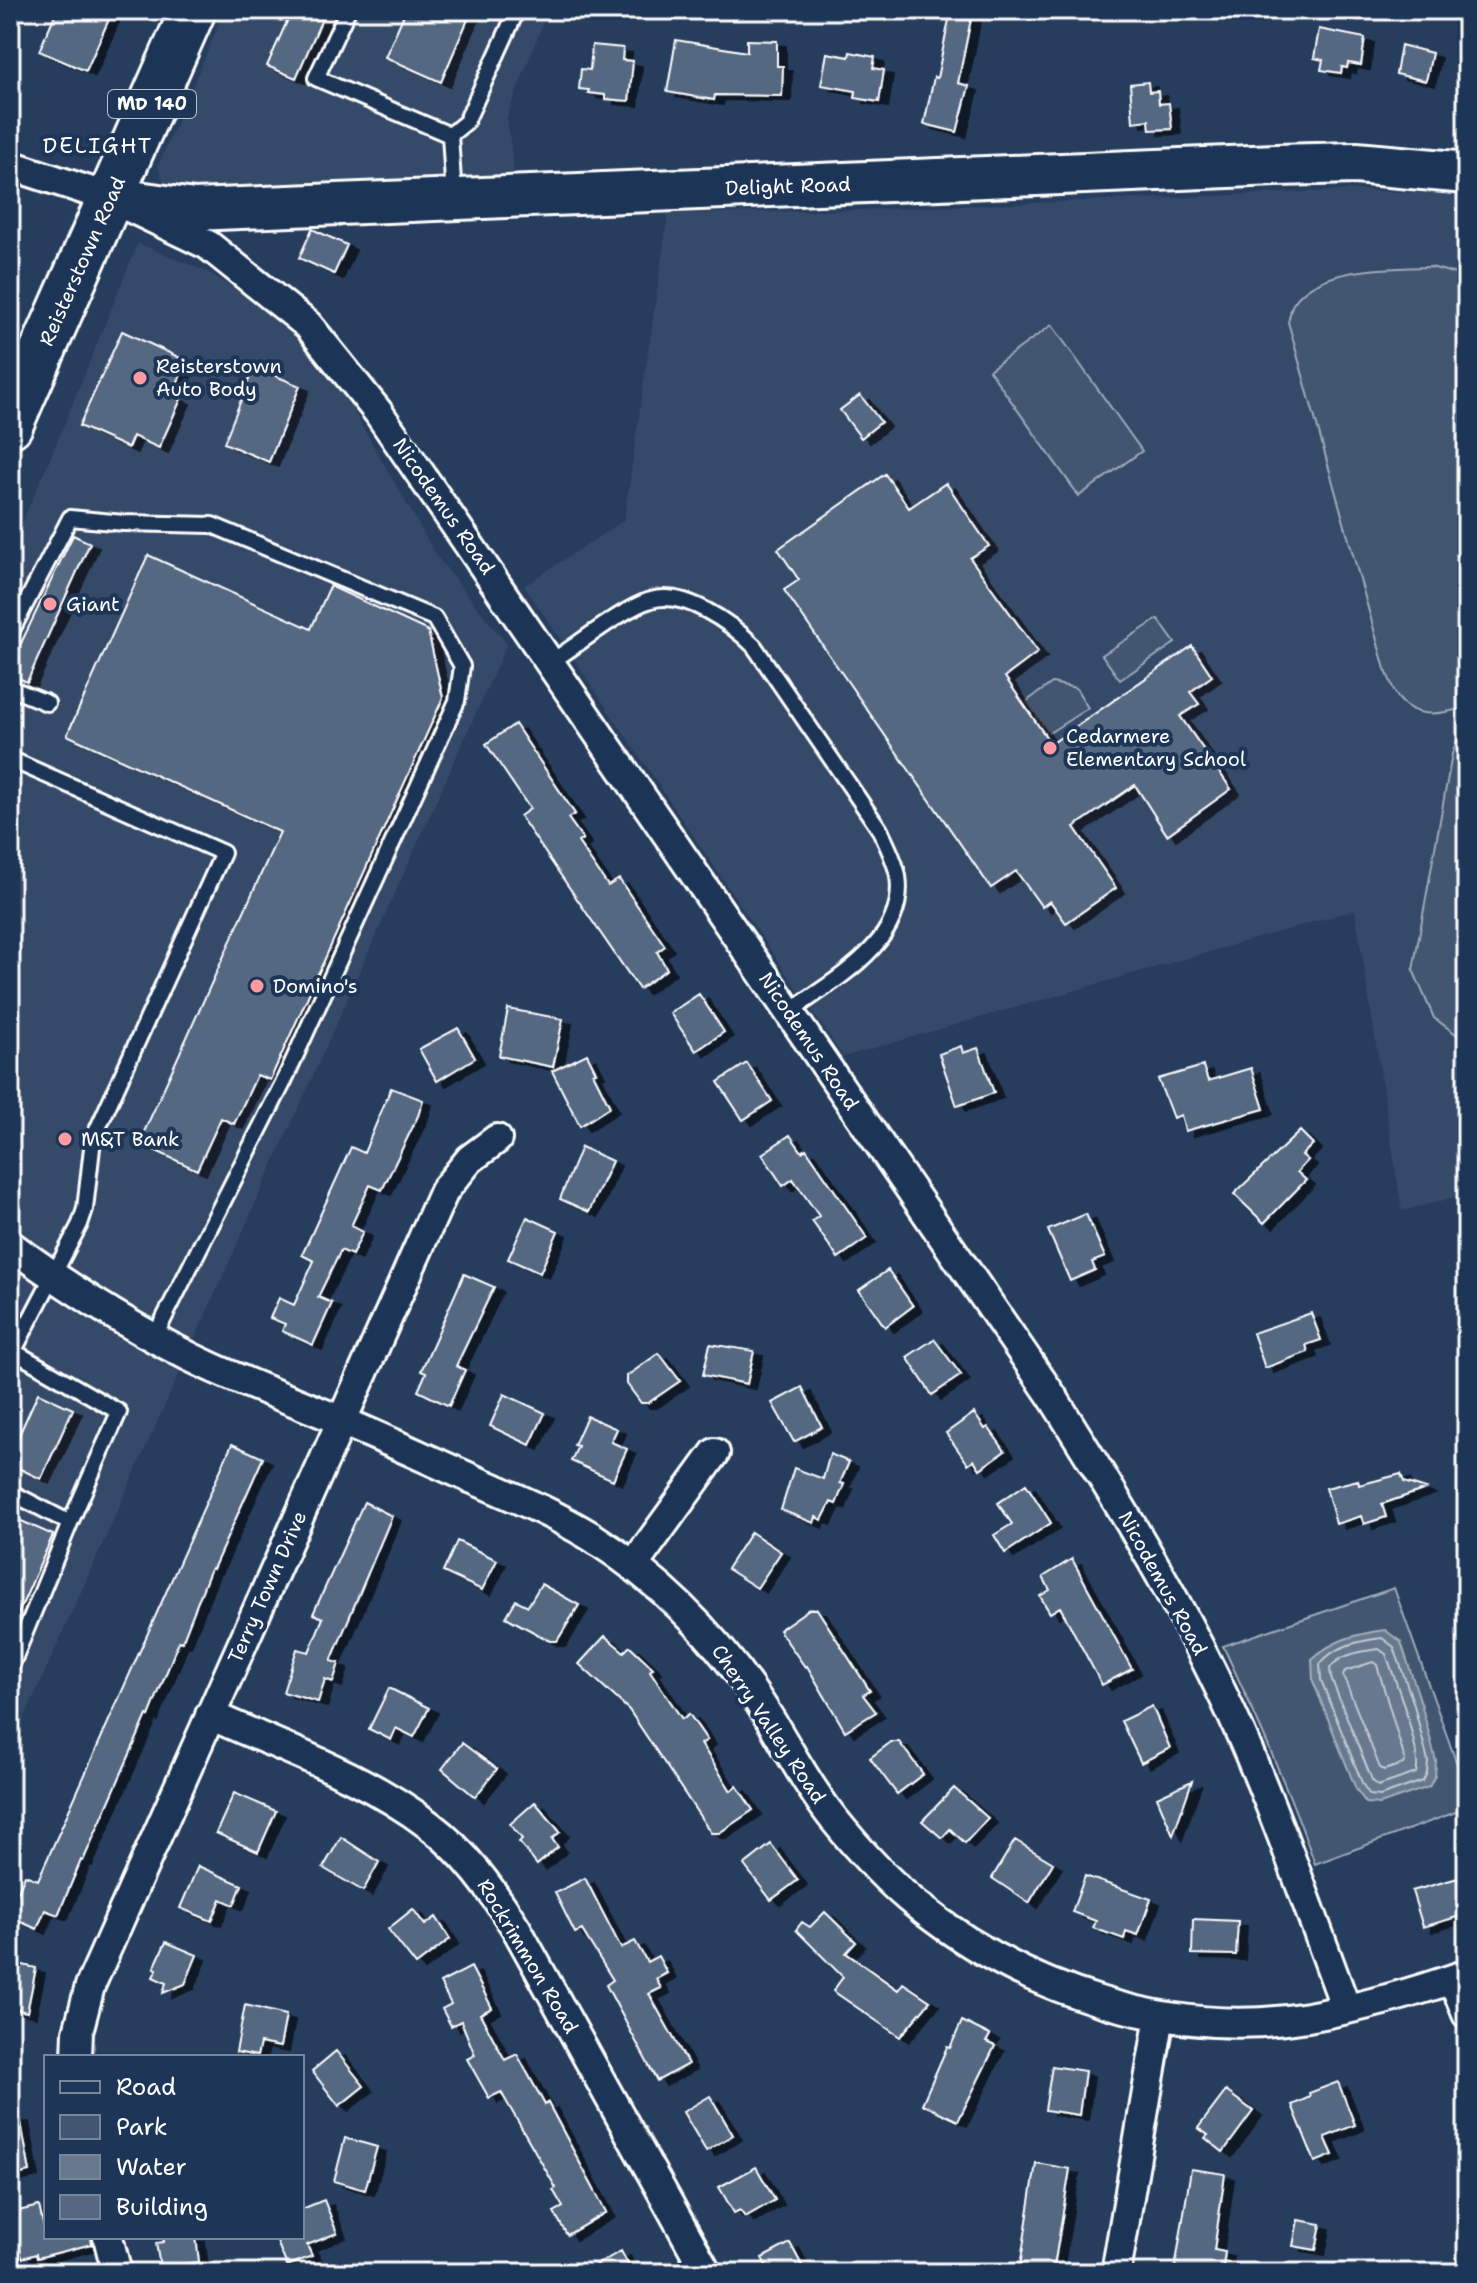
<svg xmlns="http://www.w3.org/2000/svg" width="1477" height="2283" font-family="'Shantell Sans',sans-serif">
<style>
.built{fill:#344a68}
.green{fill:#425672;stroke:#a0aab8;stroke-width:2}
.water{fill:#67788e;stroke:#a4aebb;stroke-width:2}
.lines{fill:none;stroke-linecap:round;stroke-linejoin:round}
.shore{stroke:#c2c9d2;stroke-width:2}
.building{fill:#556781;stroke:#fff;stroke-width:2;filter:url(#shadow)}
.lane-casing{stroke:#fff;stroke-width:20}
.street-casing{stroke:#fff;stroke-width:34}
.secondary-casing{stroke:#fff;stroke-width:46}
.primary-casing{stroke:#fff;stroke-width:50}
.lane{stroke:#1d3557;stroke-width:14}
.street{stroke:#1d3557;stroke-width:28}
.secondary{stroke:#1d3557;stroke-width:40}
.primary{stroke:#1d3557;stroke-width:44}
.poi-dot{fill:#ff9aa2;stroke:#1d3557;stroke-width:3}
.labels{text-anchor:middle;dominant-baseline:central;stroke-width:8;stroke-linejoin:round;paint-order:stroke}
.shield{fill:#1d3557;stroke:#bbc2cd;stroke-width:2}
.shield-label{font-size:18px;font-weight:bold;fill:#fff}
.street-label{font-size:20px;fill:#fff;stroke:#1d3557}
.poi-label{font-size:20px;fill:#fff;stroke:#1d3557;text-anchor:start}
.neighbourhood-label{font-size:22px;letter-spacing:2px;fill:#fff;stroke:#1d3557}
</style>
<defs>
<filter id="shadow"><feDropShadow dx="9" dy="5" stdDeviation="0" flood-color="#0009"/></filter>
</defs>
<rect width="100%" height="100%" fill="#263d5e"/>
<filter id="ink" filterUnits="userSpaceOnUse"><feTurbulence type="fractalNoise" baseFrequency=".0125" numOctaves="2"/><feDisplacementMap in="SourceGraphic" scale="16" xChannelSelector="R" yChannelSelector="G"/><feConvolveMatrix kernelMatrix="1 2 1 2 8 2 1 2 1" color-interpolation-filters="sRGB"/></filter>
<g filter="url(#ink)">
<path class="built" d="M225,10H548L507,117L516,187L222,200L166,188L158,166Z
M1355,190L1467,195V1194L1402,1211L1355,910L843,1057L524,586L624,520L668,214L856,210Z
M138,243L206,271L259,304L291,329L334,377L438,558L507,644L10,1750V550L51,456Z"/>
<path class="green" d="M1431,267L1467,277V707C1445,713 1417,721 1399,699C1393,692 1390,678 1385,669L1288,322C1290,317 1290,309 1293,304C1317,266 1392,268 1431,267Z
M1052,325L1142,451L1079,496L989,370Z
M1158,619L1175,643L1120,680L1102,655Z
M1052,683L1076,688L1088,708L1049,733L1027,701Z
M1467,732V1042L1434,1018L1413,970L1452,754L1457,740Z
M1394,1588L1467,1792V1808L1315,1864C1289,1789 1257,1718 1223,1646Z"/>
<path class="water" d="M1385,1630L1401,1642L1421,1703L1436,1761L1435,1776L1429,1787L1380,1804L1366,1803L1356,1789L1313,1681L1312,1659C1334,1639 1357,1634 1385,1630Z"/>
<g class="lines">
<path class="shore" d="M1382,1638L1394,1647L1414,1705L1428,1761L1427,1773L1423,1781L1380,1796L1370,1795L1363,1785L1321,1680L1320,1664C1335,1645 1360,1641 1382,1638Z
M1379,1649L1386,1654C1394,1677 1423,1753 1416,1773L1378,1786L1372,1780L1331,1678L1330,1668C1340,1654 1363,1651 1379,1649Z
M1373,1662L1377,1665L1405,1760L1403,1764L1384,1770L1380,1768L1343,1675L1345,1671Z"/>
</g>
<path class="building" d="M57,10H113L86,71L39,51Z
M292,10H326L296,78L267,66Z
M406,10H472L441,82L385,57Z
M951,10L972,14L958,83L969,86L957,132L924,124L934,77L937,78Z
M1319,29L1365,38L1361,65L1348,63L1347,68L1342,67L1341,73L1321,70L1323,60L1314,58Z
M676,40L747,52V40L777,41V66H783L782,96L715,95L714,100L667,92Z
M592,45L623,48L622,60L633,61L629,101L605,99V95L588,93L589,90L579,89L581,69L590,70Z
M1401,45L1432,53L1426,81L1396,74Z
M850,52L875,57L873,68L884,70L879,102L855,98L856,91L821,85L827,53L849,57Z
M1148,82L1149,92L1158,91L1159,104L1169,103L1172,129L1150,130L1149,120L1133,122L1130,84Z
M312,229L347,245L334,274L299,258Z
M122,331L187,361L172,395L181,399L159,448L133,436L128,448L79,426Z
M254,367L300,386L269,462L224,443Z
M860,395L881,422L861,438L840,410Z
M885,474L909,508L946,483L989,546L970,558L1038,652L1005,677L1051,744L1192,646L1212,676L1190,692L1199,704L1180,716L1231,789L1167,835L1135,785L1074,827L1116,888L1066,923L1050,901L1042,907L1016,871L991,888L784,590L799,580L778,549Z
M73,535L90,543L27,682L10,674V666Z
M148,555L311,629L330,586L428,631L443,698L270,1080L257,1075L234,1124L221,1118L197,1170L139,1143L280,832L67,735Z
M515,724L575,814L568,818L583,839L578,842L608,886L619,879L665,946L657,952L667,969L639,989L520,816L530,809L486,744Z
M699,994L724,1032L696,1051L670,1013Z
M508,1009L563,1019L553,1067L499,1056Z
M458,1028L475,1058L437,1081L419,1049Z
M961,1046L963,1053L978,1048L994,1093L957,1106L939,1054Z
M587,1054L596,1072L593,1073L610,1107L580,1126L552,1071Z
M747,1063L772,1101L743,1120L718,1082Z
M1203,1066L1208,1081L1251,1068L1264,1109L1185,1131L1181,1115L1173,1118L1158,1079Z
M391,1088L423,1100L418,1116L382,1190L370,1185L351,1226L363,1232L352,1255L341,1250L318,1297L332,1303L313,1345L282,1331L285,1324L270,1318L279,1298L294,1305L314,1261L302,1255L307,1244L351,1147L364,1153Z
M1300,1131L1313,1144L1302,1155L1308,1160L1297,1172L1306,1180L1264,1223L1234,1194Z
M790,1135L802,1152L806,1149L867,1238L838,1258L812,1221L819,1216L793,1179L783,1186L762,1154Z
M581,1147L612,1161L589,1212L560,1199Z
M1086,1214L1105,1257L1092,1262L1095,1270L1070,1281L1048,1230Z
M527,1217L558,1231L540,1273L508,1259Z
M888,1270L913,1306L885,1327L859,1290Z
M464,1274L494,1287L456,1366L465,1370L449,1406L418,1391L426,1373L421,1371Z
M1311,1313L1321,1340L1306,1345L1308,1352L1265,1368L1253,1333Z
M934,1339L961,1375L932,1395L907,1357Z
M710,1344L754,1351L747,1384L703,1375Z
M659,1353L680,1381L648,1403H641L627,1384V1376Z
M802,1387L822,1427L794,1442L772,1403Z
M38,1393L73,1409L41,1479L10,1464V1455Z
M504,1394L545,1413L530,1445L490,1426Z
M974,1413L985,1429L988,1427L1005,1451L980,1469L974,1460L968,1464L946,1433Z
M587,1416L617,1429L611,1442L627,1449L613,1480L571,1461L578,1446L574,1445Z
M232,1444L263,1458L213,1569L211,1568L182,1642L179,1641L149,1716L147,1715L83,1861L81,1860L58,1915L45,1910L37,1929L10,1917V1910L25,1875L38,1880Z
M830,1454L849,1462L840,1483L844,1484L836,1504L831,1502L822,1520L816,1517L814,1523L781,1510L794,1468L823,1479Z
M1401,1474L1404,1482L1426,1489L1382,1504L1386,1517L1364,1524L1361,1516L1336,1524L1326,1488L1358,1480L1359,1485Z
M1026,1484L1051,1523L1005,1553L994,1535L1012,1524L998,1503Z
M364,1502L392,1516L331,1661L339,1663L333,1682L325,1679L318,1702L283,1692L297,1649L309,1652L323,1618L313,1614Z
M10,1516L53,1535L10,1632Z
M751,1532L781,1552L757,1588L727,1569Z
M457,1541L497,1560L482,1590L443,1572Z
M1072,1559L1132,1669L1102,1685L1060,1607L1050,1613L1040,1596L1050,1590L1043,1577Z
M541,1584L579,1605L557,1641H550L506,1617L516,1600L528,1606Z
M809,1609H817L870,1691L863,1695L876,1712L845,1731L807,1666L805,1667L779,1630Z
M605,1636L624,1652L630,1646L653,1668L650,1671L682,1719L689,1714L707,1740L701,1744L731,1791L737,1786L753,1810L719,1833H711L629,1710L579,1664Z
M389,1688L429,1708L414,1737L396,1728L391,1740L369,1729Z
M1152,1706L1170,1748L1141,1763L1121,1721Z
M891,1742H899L923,1774L897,1794L870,1758Z
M462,1743L497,1769L475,1797L442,1769Z
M1192,1781L1173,1835L1157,1797Z
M954,1788L988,1818L965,1843L950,1829L942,1838L922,1821Z
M234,1793L276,1811L258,1852L216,1833Z
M535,1802L560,1832L552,1839L558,1847L537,1865L519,1842L522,1839L510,1824Z
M341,1837L379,1862L363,1891L323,1868Z
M1015,1840L1053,1863L1029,1903L992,1878Z
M771,1844L798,1880L771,1900L744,1865Z
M198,1866L242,1885L234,1905L221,1899L212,1921L180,1908Z
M1085,1876L1151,1899L1138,1935L1126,1931L1124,1939L1093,1928L1096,1921L1072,1912Z
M585,1878L621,1948L635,1941L647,1962L658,1956L667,1973L656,1979L661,1988L649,1994L688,2064L657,2081L606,1985L613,1980L582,1930L575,1933L555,1893Z
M1458,1878L1459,1880L1467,1878V1914L1423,1927L1412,1891Z
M413,1909L425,1925L436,1917L450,1939L416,1965L388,1929Z
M825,1912L856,1942L846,1953L898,1990L903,1983L930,2001L900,2037L833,1991L843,1977L796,1930L802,1922L810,1927Z
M1193,1919L1238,1921L1236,1955L1192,1954Z
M166,1942L197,1955L185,1984L163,1993L166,1983L153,1977L157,1969L154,1968Z
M10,1962L36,1968L27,2012L10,2008Z
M471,1967L492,2008L480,2014L505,2060L517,2054L545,2105L548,2103L606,2212L567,2235L554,2212L563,2207L553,2190L556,2188L501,2092L489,2098L467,2059L475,2055L461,2021L451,2026L442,2009L451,2004L440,1983Z
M245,2005L286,2015L280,2047L260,2043L257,2056L236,2052Z
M962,2021L990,2035L986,2042L995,2046L958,2121L922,2104L947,2047L950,2048Z
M336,2051L364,2086L339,2106L312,2071Z
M1052,2066L1085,2071L1079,2115L1045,2110Z
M1338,2082L1355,2125L1325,2137L1333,2155L1315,2162L1292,2105L1310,2097L1309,2093Z
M1226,2091L1253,2111L1223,2152L1205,2138L1208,2135L1198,2128Z
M710,2096L733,2135L706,2151L683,2112Z
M20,2117L30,2172L10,2176V2118Z
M345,2138L377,2147L365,2190L334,2181Z
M1036,2163L1070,2169L1053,2273H1019Z
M756,2167L775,2200L745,2217L740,2210L734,2213L719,2187Z
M1191,2169L1225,2174L1214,2250L1225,2252L1222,2273H1188L1175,2269Z
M324,2200L337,2233L307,2245L312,2256L287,2266L275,2237H302V2209Z
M39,2206L46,2237H91L92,2244L37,2258L36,2254L22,2258L19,2246L16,2247L10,2213Z
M1298,2220L1321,2224L1316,2250L1293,2246Z
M163,2237H196L199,2262L160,2267L156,2243L164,2242Z
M790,2243L806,2273H770L762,2258Z
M621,2251L633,2273H582Z"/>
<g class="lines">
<defs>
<path id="lane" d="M348,10L316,78L450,135L454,198
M450,135L466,122L517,10
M10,634L70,518L124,523L212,525L434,618L462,666L457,701L284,1081L154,1338
M551,662C576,646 625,607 651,600C685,590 731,623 754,646L880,830C887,845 895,860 898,876C908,942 834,980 789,1012
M10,688L47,703
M10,759L223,853L93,1139L85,1209L80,1224L10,1358
M10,1492L70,1523L119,1412L13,1351
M10,1669L70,1523"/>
<path id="street" d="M10,165L110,198L208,245L308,325L378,412L1052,1396C1120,1504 1187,1613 1239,1730C1279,1821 1311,1915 1346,2008
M10,1245C73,1291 140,1334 211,1367C253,1386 297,1402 339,1420C385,1439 429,1460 475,1480C514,1497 555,1514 592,1537C656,1578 710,1630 753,1693C781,1733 802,1779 833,1818C858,1849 885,1880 917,1905C1022,1990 1172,2040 1308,2017C1358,2008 1419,1991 1467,1974
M633,1566L715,1453
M210,1715C283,1748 365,1776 429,1825C466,1853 492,1890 516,1928L707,2273
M1453,1979L1467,2014
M77,2057L78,2032L90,1986L444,1191L470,1159L497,1139
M108,2237L117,2273
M1116,2273L1160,2016"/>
<path id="secondary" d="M110,198L194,210L1276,165L1356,163L1467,173"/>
<path id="primary" d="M10,425L193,10"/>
</defs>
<use href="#lane" class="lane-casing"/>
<use href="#street" class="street-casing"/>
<use href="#secondary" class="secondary-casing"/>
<use href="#primary" class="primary-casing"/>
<use href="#lane" class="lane"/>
<use href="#street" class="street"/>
<use href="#secondary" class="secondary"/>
<use href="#primary" class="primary"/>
</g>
</g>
<g class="poi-dot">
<circle cx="140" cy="378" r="8"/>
<circle cx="50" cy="604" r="8"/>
<circle cx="1050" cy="748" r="8"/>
<circle cx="257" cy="986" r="8"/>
<circle cx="65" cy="1139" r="8"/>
</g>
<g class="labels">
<rect class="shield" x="108" y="90" width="88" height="28" rx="6"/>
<g class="shield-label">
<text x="152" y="104">MD 140</text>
</g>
<g class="street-label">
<text transform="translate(788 186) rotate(-2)">Delight Road</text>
<text transform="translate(82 261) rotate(-66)">Reisterstown Road</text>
<text transform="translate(444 506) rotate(55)">Nicodemus Road</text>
<text transform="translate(809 1041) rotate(56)">Nicodemus Road</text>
<text transform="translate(1163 1583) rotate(61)">Nicodemus Road</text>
<text transform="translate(267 1587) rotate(-66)">Terry Town Drive</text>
<text transform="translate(769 1724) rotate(56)">Cherry Valley Road</text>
<text transform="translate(528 1956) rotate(59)">Rockrimmon Road</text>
</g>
<g class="poi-label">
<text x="156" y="366">Reisterstown<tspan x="156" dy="23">Auto Body</tspan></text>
<text x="66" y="604">Giant</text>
<text x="1066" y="736">Cedarmere<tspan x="1066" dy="23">Elementary School</tspan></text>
<text x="273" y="986">Domino's</text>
<text x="81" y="1139">M&amp;T Bank</text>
</g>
<g class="neighbourhood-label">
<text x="98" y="145">DELIGHT</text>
</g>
</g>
<rect width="1477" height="2283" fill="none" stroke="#1d3557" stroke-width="40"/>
<rect x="20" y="20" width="1437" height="2243" fill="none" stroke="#fff" stroke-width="3" filter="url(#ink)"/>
<rect x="44" y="2055" width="260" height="184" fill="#1d3557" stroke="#77869a" stroke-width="2"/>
<rect x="60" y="2081" width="40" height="12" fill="#1d3557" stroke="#77869a" stroke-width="2"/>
<text x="116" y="2095" font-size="24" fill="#ffffff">Road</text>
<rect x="60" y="2115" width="40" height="24" fill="#425672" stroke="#77869a" stroke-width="2"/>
<text x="116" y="2135" font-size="24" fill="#ffffff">Park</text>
<rect x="60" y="2155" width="40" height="24" fill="#67788e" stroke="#77869a" stroke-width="2"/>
<text x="116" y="2175" font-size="24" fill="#ffffff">Water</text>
<rect x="60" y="2195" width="40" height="24" fill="#556781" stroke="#77869a" stroke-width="2"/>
<text x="116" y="2215" font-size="24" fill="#ffffff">Building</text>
</svg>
